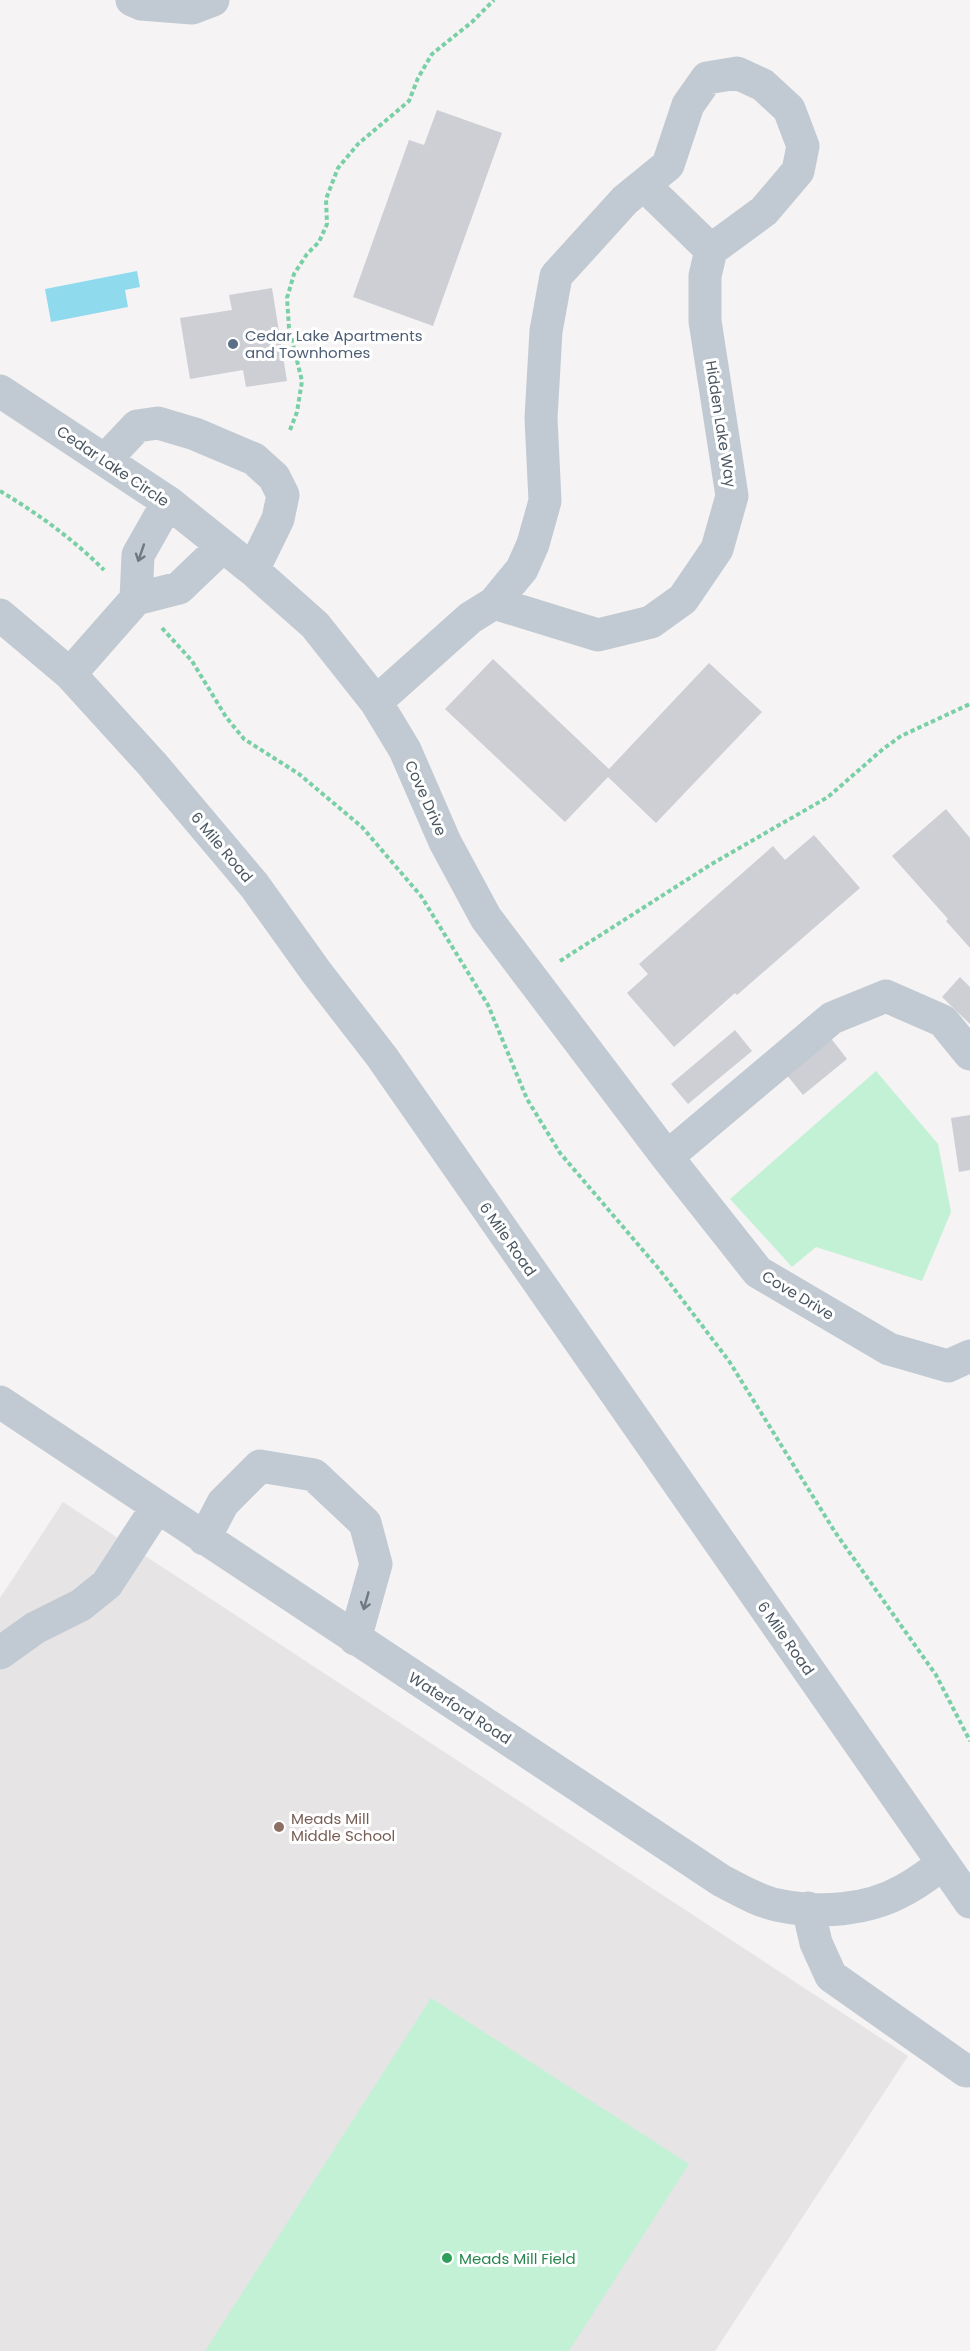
<svg xmlns="http://www.w3.org/2000/svg" width="970" height="2351" font-family="Poppins,sans-serif">
<style>
.education{fill:#e6e4e5}
.green{fill:#c3f1d5}
.water{fill:#90daee}
.building{fill:#cdcfd5}
.lines{fill:none;stroke-linecap:round;stroke-linejoin:round}
.path{stroke:#7ad0a6;stroke-width:4;stroke-dasharray:4.5 3;stroke-linecap:butt}
.minor{stroke:#c1cad2;stroke-width:33}
.oneway{stroke:#6e7983}
.service-dot{fill:#5c6f8a;stroke:#fff;stroke-width:2}
.education-dot{fill:#8d6e63;stroke:#fff;stroke-width:2}
.leisure-dot{fill:#2e9e5b;stroke:#fff;stroke-width:2}
.labels{text-anchor:middle;dominant-baseline:central;stroke-width:6;stroke-linejoin:round;paint-order:stroke}
.service-label{font-size:15px;fill:#4e5e75;stroke:#fff;text-anchor:start}
.street-label{font-size:15px;fill:#4a5661;stroke:#fff}
.education-label{font-size:15px;fill:#785e54;stroke:#fff;text-anchor:start}
.leisure-label{font-size:15px;fill:#27864d;stroke:#fff;text-anchor:start}
</style>
<rect width="100%" height="100%" fill="#f5f3f3"/>
<path class="education" d="M63,1502L908,2056L715,2351H0V1598Z"/>
<path class="green" d="M876,1071L938,1144L951,1212L922,1281L816,1247L792,1267L730,1199Z
M431,1998L689,2164L569,2351H205Z"/>
<path class="water" d="M137,271L140,287L125,290L128,307L51,322L45,289Z"/>
<path class="building" d="M437,110L502,133L433,326L353,297L409,140L424,145Z
M272,288L287,381L246,387L243,370L190,379L180,318L232,310L229,295Z
M493,659L609,769L709,663L762,712L656,823L608,777L565,822L445,709Z
M946,809L970,838V948L946,921L948,919L892,856Z
M814,835L860,888L737,995L735,993L674,1047L627,993L648,974L639,964L773,846L785,860Z
M960,977L970,987V1024L942,997Z
M735,1030L752,1051L688,1104L671,1084Z
M830,1037L847,1059L803,1095L786,1074Z
M970,1115V1170L959,1172L951,1118Z"/>
<g class="lines">
<path class="path" d="M290,430L297,412L302,381L289,328L287,298L294,274L307,254L319,242L327,224L326,199L338,168L358,144L409,101L418,78L432,54L472,22L494,0
M0,491C37,513 73,539 104,570
M162,628L192,661L226,717L244,739L299,774L362,827L421,896L488,1005L527,1099L560,1153L659,1269L729,1361L835,1532L936,1675L970,1741
M560,961L710,865L828,797L883,749L901,736L970,704"/>
<path class="minor" d="M132,0L141,4L192,8L213,0
M645,186L711,250
M0,391L168,502L253,570L315,625L376,702L405,750L445,842L486,918L667,1157
M105,460L137,426L158,423L195,434L254,459L274,477L283,495L278,519L253,570
M168,502L138,555L136,599L179,588L223,546
M0,615L70,674L152,764L254,885L317,973L382,1057L970,1902
M70,674L136,599
M376,702L470,618L494,603L522,569L533,544L545,501L541,418L546,331L556,276L625,200L668,165L688,105L707,78L737,73L763,85L789,109L803,146L798,171L764,211L711,250L705,276V321L732,496L717,549L683,599L651,622L598,635L494,603
M970,1054L943,1021L886,996L832,1018L667,1157L758,1272L889,1349L948,1366L970,1356
M0,1402L722,1881C740,1890 758,1901 777,1905C819,1914 867,1911 904,1890C918,1883 930,1873 943,1864
M204,1539L223,1503L260,1466L314,1475L365,1523L376,1564L355,1639
M0,1653L35,1628L81,1605L107,1584L157,1507
M808,1908L816,1943L831,1976L966,2071"/>
</g>
<defs><path id="oneway-shaft" d="M-6 0H5M1.5-3L5.5 0L1.5 3" fill="none" stroke-width="1.6" stroke-linecap="round" stroke-linejoin="round" transform="scale(1.5)"/></defs>
<g class="oneway">
<use href="#oneway-shaft" transform="translate(141 553) rotate(109)"/>
<use href="#oneway-shaft" transform="translate(366 1601) rotate(106)"/>
</g>
<circle class="service-dot" cx="233" cy="344" r="6"/>
<circle class="education-dot" cx="279" cy="1827" r="6"/>
<circle class="leisure-dot" cx="447" cy="2258" r="6"/>
<g class="labels">
<g class="service-label">
<text x="245" y="335">Cedar Lake Apartments<tspan x="245" dy="17">and Townhomes</tspan></text>
</g>
<g class="street-label">
<text transform="translate(721 424) rotate(81)">Hidden Lake Way</text>
<text transform="translate(113 466) rotate(34)">Cedar Lake Circle</text>
<text transform="translate(426 798) rotate(66)">Cove Drive</text>
<text transform="translate(222 847) rotate(50)">6 Mile Road</text>
<text transform="translate(508 1239) rotate(55)">6 Mile Road</text>
<text transform="translate(798 1295) rotate(31)">Cove Drive</text>
<text transform="translate(786 1638) rotate(55)">6 Mile Road</text>
<text transform="translate(460 1708) rotate(33)">Waterford Road</text>
</g>
<g class="education-label">
<text x="291" y="1818">Meads Mill<tspan x="291" dy="17">Middle School</tspan></text>
</g>
<g class="leisure-label">
<text x="459" y="2258">Meads Mill Field</text>
</g>
</g>
</svg>
